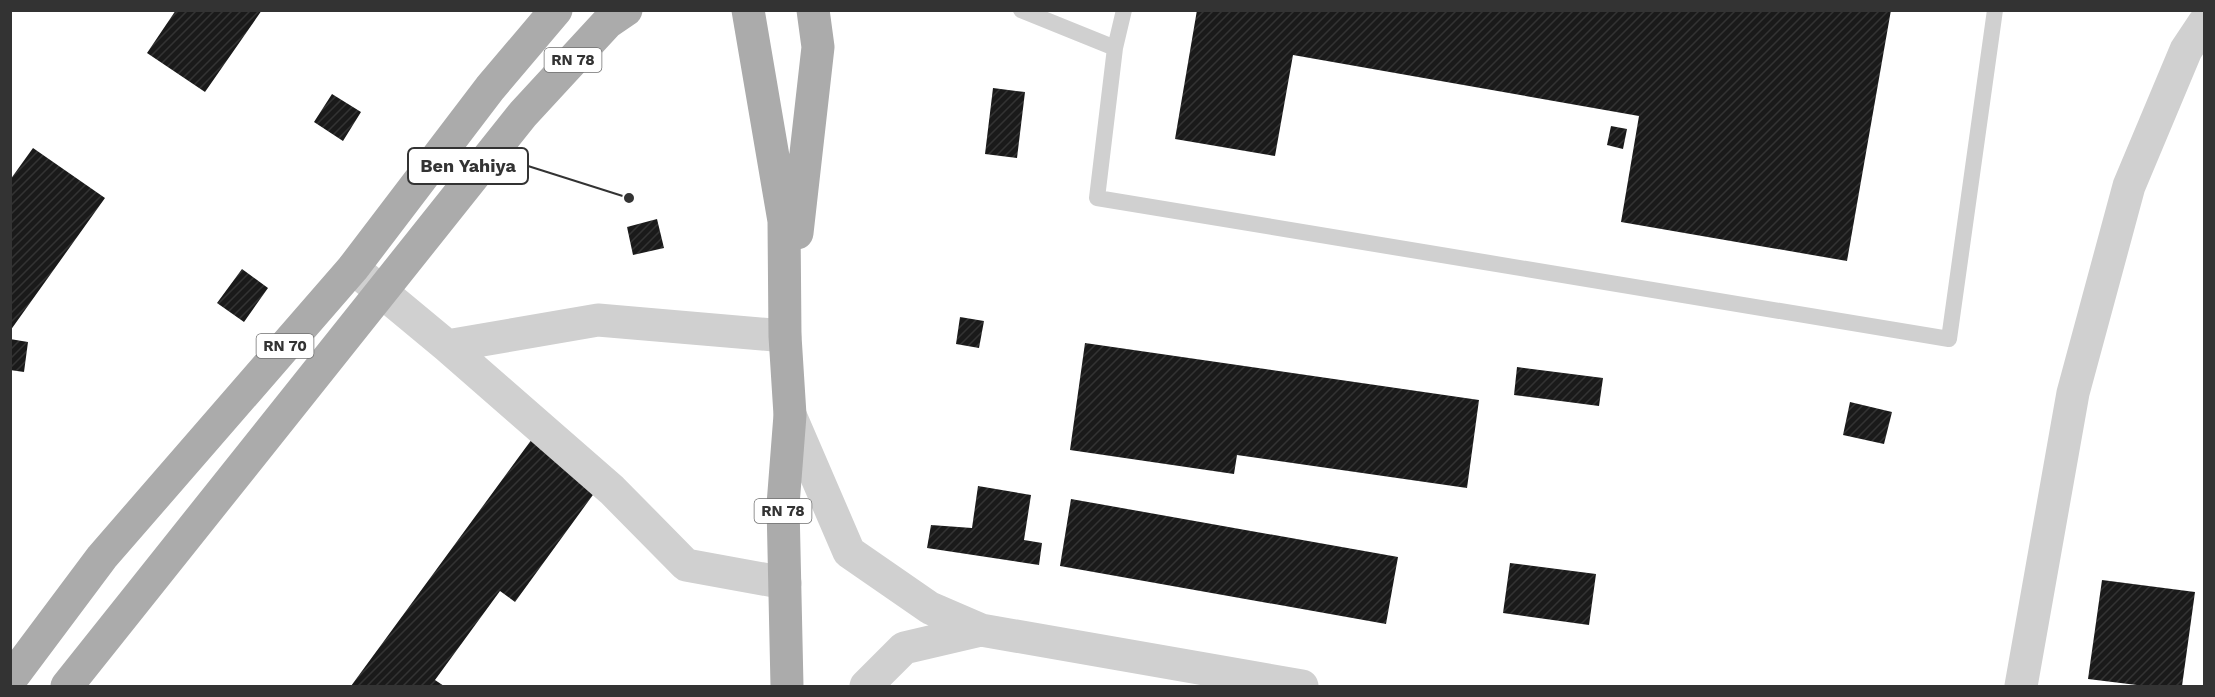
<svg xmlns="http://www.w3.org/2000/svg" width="2215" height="697" font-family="'Work Sans',sans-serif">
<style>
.building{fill:url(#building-hatch)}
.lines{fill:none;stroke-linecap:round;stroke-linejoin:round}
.lane{stroke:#d0d0d0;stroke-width:16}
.street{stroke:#d0d0d0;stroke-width:33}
.primary{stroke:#ababab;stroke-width:33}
.labels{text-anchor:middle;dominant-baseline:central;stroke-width:6;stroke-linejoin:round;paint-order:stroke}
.shield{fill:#fff;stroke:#707070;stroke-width:1.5}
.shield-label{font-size:15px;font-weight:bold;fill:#333}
.leader{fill:none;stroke:#333;stroke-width:2}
.callout-dot{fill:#333;stroke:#fff;stroke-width:2}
.callout{fill:#fff;stroke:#333;stroke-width:2}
.callout-label{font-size:18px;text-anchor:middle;font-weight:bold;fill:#333}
</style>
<defs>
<pattern id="building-hatch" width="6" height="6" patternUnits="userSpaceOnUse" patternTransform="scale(1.5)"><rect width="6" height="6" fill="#1a1a1a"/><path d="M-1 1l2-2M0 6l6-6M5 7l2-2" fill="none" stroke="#333"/></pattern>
</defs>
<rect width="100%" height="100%" fill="#fff"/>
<path class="building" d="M176,10H262L205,92L147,53Z
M1197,10H1891L1847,261L1621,222L1639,116L1293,55L1275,156L1175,139Z
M993,88L1025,92L1017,158L985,154Z
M332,94L361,112L343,141L314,122Z
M1611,126L1627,129L1623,149L1607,145Z
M33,148L105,198L10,331V180Z
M657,219L664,248L633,255L627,227Z
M242,269L268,288L244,322L217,303Z
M960,317L984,321L979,348L956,344Z
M10,339L28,342L24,372L10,370Z
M1085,343L1479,400L1467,488L1237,455L1234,474L1070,450Z
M1517,367L1603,378L1599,406L1514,395Z
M1850,402L1892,412L1884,444L1843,435Z
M532,439L598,488L515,602L500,591L435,680L444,686H351Z
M978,486L1031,495L1024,540L1042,543L1039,565L927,548L931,525L972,528Z
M1071,499L1398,557L1386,624L1060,566Z
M1510,563L1596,574L1589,625L1503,613Z
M2102,580L2195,592L2182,686H2145L2088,679Z"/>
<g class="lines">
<path class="lane" d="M1021,10L1115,48
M1124,10L1115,48L1097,198L1949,339L1995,10"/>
<path class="street" d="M353,268L447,346L612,490L686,565L785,583
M447,346L598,320L785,336
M790,415L849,552L930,608L981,630L904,648L866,686
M981,630L1302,686
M2021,686L2073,393L2129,186L2186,50L2204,23"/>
<path class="primary" d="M748,10L784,221L785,336L790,415L783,505L787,686
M797,233L818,47L813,10
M10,680L102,557L353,268L490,88L556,10
M67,686L523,114L607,23L626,10"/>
</g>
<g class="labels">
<g class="shield">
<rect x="544.5" y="48" width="57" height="24" rx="4.5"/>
<rect x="256.5" y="334" width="57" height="24" rx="4.5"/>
<rect x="754.5" y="499" width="57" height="24" rx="4.5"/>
</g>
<g class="shield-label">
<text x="573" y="60">RN 78</text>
<text x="285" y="346">RN 70</text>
<text x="783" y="511">RN 78</text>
</g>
</g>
<path class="leader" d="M629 198L528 166"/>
<circle class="callout-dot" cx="629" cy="198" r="6"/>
<rect class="callout" x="408" y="148" width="120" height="36" rx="6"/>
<g class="callout-label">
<text x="468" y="172">Ben Yahiya</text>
</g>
<rect width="2215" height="697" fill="none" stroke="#333333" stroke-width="24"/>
</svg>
